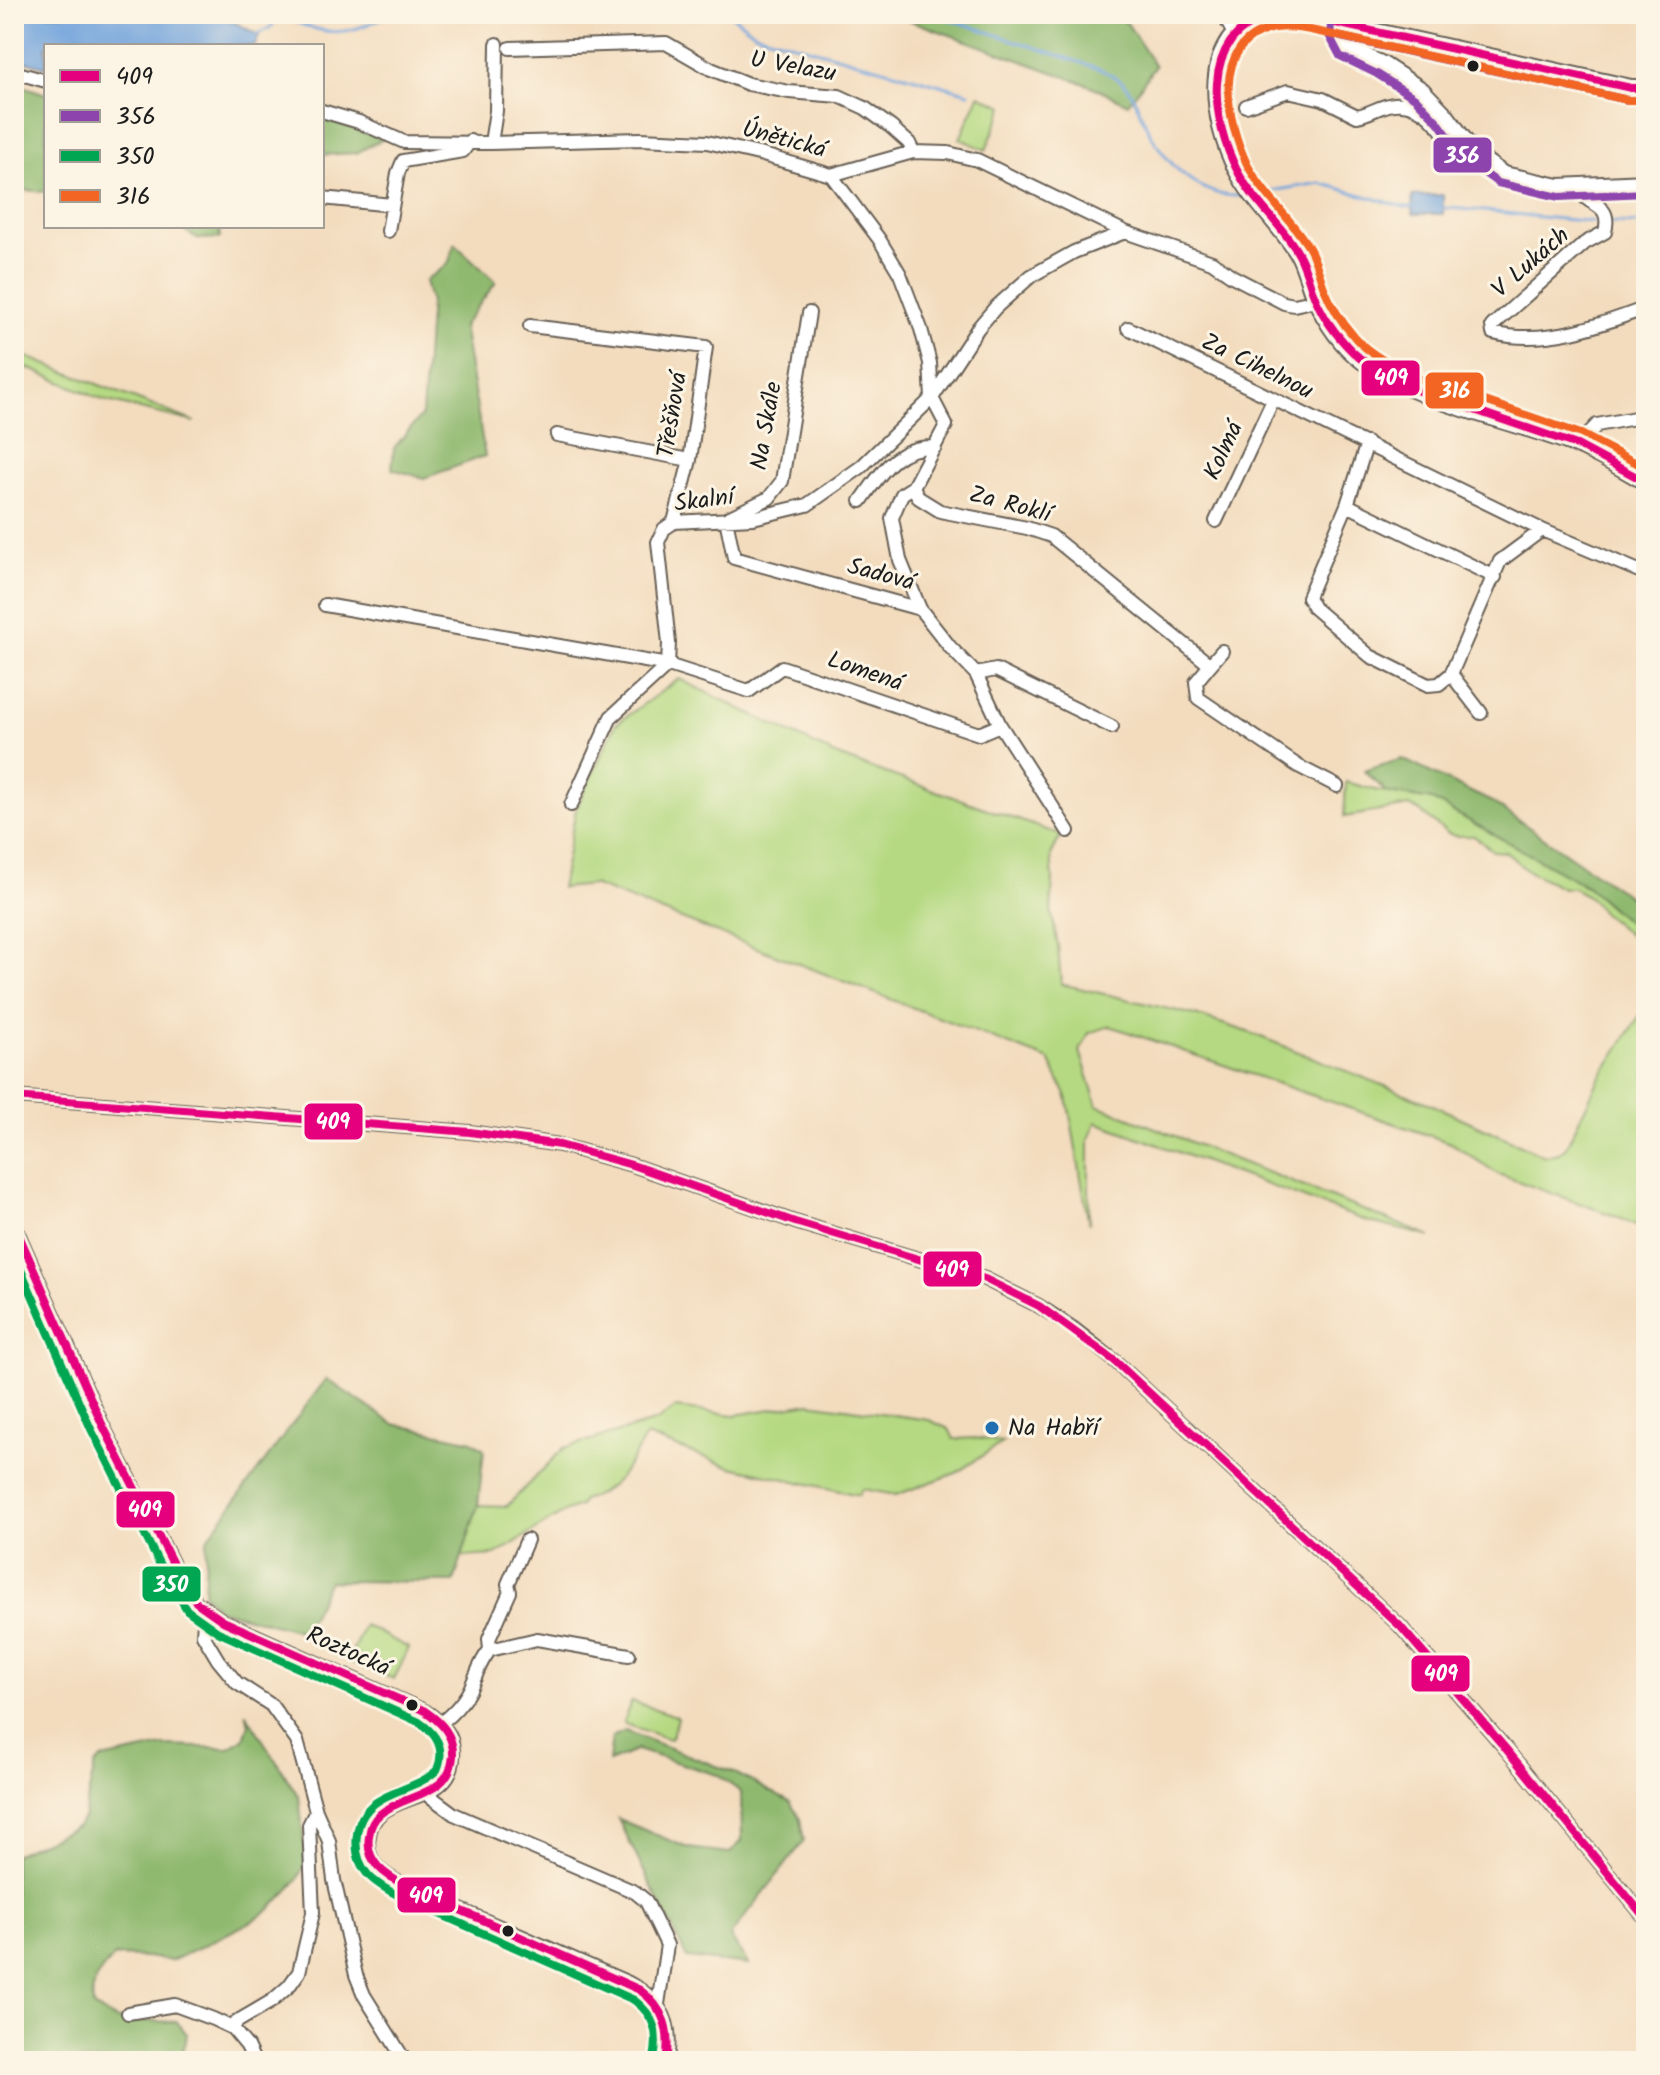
<svg xmlns="http://www.w3.org/2000/svg" width="1660" height="2075" font-family="Kalam,sans-serif">
<style>
.green{fill:#b5d982;stroke:#687a4f;stroke-width:2}
.forest{fill:#90b970;stroke:#566a46;stroke-width:2}
.water{fill:#71a3dc;stroke:#46607c;stroke-width:2}
.lines{fill:none;stroke-linecap:round;stroke-linejoin:round}
.stream{stroke:#71a3dc;stroke-width:3}
.minor-casing{stroke:#675f55;stroke-width:16}
.major-casing{stroke:#675f55;stroke-width:20}
.minor{stroke:#fff;stroke-width:12}
.major{stroke:#fff;stroke-width:16}
.bus-1-casing{stroke:#fcf5e5;stroke-width:14}
.bus-2-casing{stroke:#fcf5e5;stroke-width:14}
.bus-3-casing{stroke:#fcf5e5;stroke-width:14}
.bus-4-casing{stroke:#fcf5e5;stroke-width:14}
.bus-1{stroke:#e5007d;stroke-width:8}
.bus-2{stroke:#8e44ad;stroke-width:8}
.bus-3{stroke:#00a651;stroke-width:8}
.bus-4{stroke:#f26522;stroke-width:8}
.bus-dot{fill:#1c1c1c;stroke:#fcf5e5;stroke-width:3}
.poi-dot{fill:#1f6fb2;stroke:#fcf5e5;stroke-width:3}
.labels{text-anchor:middle;dominant-baseline:central;stroke-width:6;stroke-linejoin:round;paint-order:stroke}
.street-label{font-size:24px;fill:#1c1c1c;stroke:#fcf5e5}
.poi-label{font-size:24px;fill:#1c1c1c;stroke:#fcf5e5;text-anchor:start}
.line-badge{stroke:#fcf5e5;stroke-width:3}
.badge-label{font-size:22px;text-anchor:middle;font-weight:bold;fill:#fff}
</style>
<rect width="100%" height="100%" fill="#fcf5e5"/>
<filter id="ink" filterUnits="userSpaceOnUse"><feTurbulence type="fractalNoise" baseFrequency=".0125" numOctaves="2"/><feDisplacementMap in="SourceGraphic" scale="16" xChannelSelector="R" yChannelSelector="G"/><feConvolveMatrix kernelMatrix="1 2 1 2 8 2 1 2 1" color-interpolation-filters="sRGB"/></filter>
<filter id="wash" filterUnits="userSpaceOnUse"><feTurbulence type="fractalNoise" baseFrequency=".006" numOctaves="4" result="noise"/><feDisplacementMap in="SourceGraphic" scale="32" xChannelSelector="R" yChannelSelector="G"/><feGaussianBlur stdDeviation="1.8" result="paint"/><feColorMatrix in="noise" values="0 0 0 0 0 0 0 0 0 0 0 0 0 0 0 0 0 1.4 0 .05"/><feComposite in="paint" operator="in"/></filter>
<g filter="url(#wash)">
<rect width="100%" height="100%" fill="#f3dcbe"/>
<path class="green" d="M979,95L1004,106L986,150L960,139Z
M14,352L195,422L103,400L14,362Z
M679,679L840,757L1061,835L1051,855L1053,879L1051,910L1058,946L1061,984L1195,1015L1248,1032L1433,1105L1545,1156L1559,1153L1566,1147L1599,1079L1646,1006V1229L1612,1215L1498,1174L1451,1143L1110,1026L1089,1033L1080,1051L1097,1105L1431,1237L1366,1221L1096,1122L1089,1140V1224L1067,1097L1049,1060L593,885L561,888L576,809L616,724Z
M1346,782L1375,790L1432,800L1588,887L1646,938V949L1604,914L1588,896L1573,888H1563L1526,870L1506,852L1493,851L1474,836H1455L1447,833L1418,810L1409,806L1344,817Z
M810,1403L929,1420L949,1429L954,1439L975,1438L1003,1442L956,1473L896,1495L862,1489L859,1495L731,1467L646,1436C629,1464 618,1491 583,1500L580,1506L566,1511L495,1555L462,1557L478,1505L507,1506L564,1448L657,1421L675,1408L735,1415Z
M364,1625L409,1648L394,1679L353,1663L357,1656L352,1652Z
M632,1701L676,1716L678,1718L671,1738L669,1739L625,1724L623,1721Z"/>
<path class="forest" d="M892,14H1112L1127,23L1155,66L1128,104L1091,86Z
M14,83L46,94V192L24,190L14,193Z
M322,117L383,139L356,153L322,155Z
M176,226H219L220,238L199,239Z
M455,244L496,282L463,326L485,456L424,478L392,469L394,448L422,415L430,301L425,281L448,264Z
M1402,759L1492,802L1646,908V938L1588,887L1432,800L1388,793L1364,771Z
M326,1379L394,1424L472,1441L484,1449L478,1505L454,1582L329,1581L303,1632L218,1609L204,1594L207,1539Z
M245,1712L299,1797L306,1860L297,1881L269,1910L249,1923L172,1961L147,1957L115,1956C97,1975 90,1982 93,2007L117,2020L177,2022L187,2034L181,2056L176,2061H14V1855L78,1826L83,1819L95,1765L102,1759L164,1746L229,1748L244,1739L249,1724Z
M625,1731L737,1774L790,1802L800,1819L804,1841L730,1936L749,1965L687,1958L618,1819L688,1848L730,1853L742,1841L741,1792L717,1775L637,1750L609,1762L612,1737Z"/>
<path class="water" d="M14,14H218L259,35L255,46H46V67L14,58Z
M1443,195V214H1413L1412,196Z"/>
<g class="lines">
<path class="stream" d="M276,14C326,35 341,40 389,14
M730,14L755,33L969,93
M934,14L1100,69C1107,73 1116,77 1122,82C1136,95 1140,115 1149,131C1168,167 1205,202 1247,195
M256,35L271,27L279,15
M1259,193L1320,183L1404,207H1415
M1443,208C1496,210 1549,220 1602,222
M1610,223L1646,224"/>
</g>
</g>
<g filter="url(#ink)">
<g class="lines">
<defs>
<path id="minor" d="M1223,14L1234,34
M1343,25L1342,34L1348,47L1383,63L1423,89L1447,114L1475,152L1504,173L1559,185L1646,181
M510,48L666,43L711,69L748,84L789,92L839,96L865,108L891,127L909,143L913,152
M14,72L46,81
M1246,106L1288,91L1323,99L1357,116C1370,114 1381,105 1394,104C1431,100 1446,140 1465,164L1474,166L1485,162
M322,111L359,122L404,142L491,143L641,139L707,142L763,155L831,175L913,152L948,153L977,160L1125,232L1212,262L1232,276L1284,303L1294,305L1317,300
M491,143L496,111L497,44
M831,175L879,239L900,274L921,329L930,363L932,398L946,425L913,487L919,498L940,511L1027,528L1051,536L1210,665L1196,682L1198,698L1298,766L1337,786
M1576,185C1586,209 1613,200 1605,232L1585,243L1492,326L1493,333C1545,346 1598,326 1646,308
M322,198L392,205
M388,231L398,173L403,161L463,151L470,141
M809,313L782,481L769,498L726,519L734,558L920,609
M530,326L706,347L690,460L674,522
M1128,328L1542,530L1646,574
M557,435L690,460
M1367,443L1347,505L1308,597L1314,608L1370,656L1428,685L1439,684L1451,674L1500,561L1542,530
M1577,446L1597,425L1646,416
M861,501C881,473 897,445 935,447
M1347,505L1495,577
M1216,521L1273,400
M325,605L668,665L749,691L782,667L979,734L1000,725L976,674L950,647L920,609L900,560L892,518L902,494L913,487
M668,665L669,643L658,542L664,529L674,522L753,518L807,505L861,467L932,398L978,328L995,308L1031,276L1074,252L1125,232
M1210,665L1222,651
M976,674L996,670L1112,727
M1451,674L1481,713
M1000,725L1068,831
M571,805L611,717L668,665
M14,1097L470,1132L560,1145L632,1165L795,1222L985,1279L1039,1306L1074,1329L1115,1361L1400,1626L1506,1749L1646,1919
M14,1224L102,1424L174,1566L196,1602L223,1621L425,1711C439,1720 452,1732 453,1749C457,1799 405,1792 380,1814C373,1820 370,1828 369,1836C364,1863 385,1876 406,1886L629,1983C662,2000 675,2024 666,2061
M205,1608L203,1635L218,1660L237,1683L271,1705L297,1741L316,1811L329,1841L334,1880L356,1975L364,1995L405,2061
M490,1650L537,1639L629,1655
M441,1723C452,1714 461,1705 468,1693C476,1678 479,1662 490,1650L489,1639L510,1592L508,1584L527,1540
M427,1794L454,1814L635,1892L646,1901L667,1945L658,2004
M128,2013L175,2005L213,2019L232,2028L247,2046L254,2061
M232,2028L238,2021L272,2001L289,1986L299,1972L313,1913L309,1825L316,1811"/>
<path id="major" d="M1646,88H1631L1322,20C1304,17 1286,14 1268,17C1197,32 1212,122 1237,170C1253,201 1280,224 1298,253C1305,265 1308,280 1313,293C1324,318 1341,345 1363,361C1425,406 1507,417 1577,445C1601,455 1624,469 1646,482"/>
</defs>
<use href="#minor" class="minor-casing"/>
<use href="#major" class="major-casing"/>
<use href="#minor" class="minor"/>
<use href="#major" class="major"/>
<defs>
<path id="bus-1" d="M1646,88H1631L1322,20C1305,17 1285,13 1268,17C1198,36 1212,123 1238,172C1254,203 1283,225 1299,255C1305,266 1308,278 1312,290C1319,310 1332,330 1347,346C1365,366 1389,377 1413,389L1577,445L1646,482
M14,1097L470,1132L560,1145L632,1165L795,1222L985,1279L1039,1306L1115,1361L1400,1626L1506,1749L1646,1919
M14,1224L102,1424L174,1566L196,1602L223,1621L425,1711C441,1722 454,1735 453,1756C450,1797 405,1793 380,1814C374,1819 370,1827 369,1836C365,1862 385,1875 406,1886L640,1990C665,2009 671,2031 666,2061"/>
<path id="bus-2" d="M1331,24L1330,37L1340,56L1377,74L1415,98L1438,122L1466,160L1498,183L1559,197L1646,193
M1341,37L1628,100H1646"/>
<path id="bus-3" d="M14,1254L91,1429L163,1571L187,1610L218,1632L419,1722C437,1734 446,1749 437,1770C420,1787 394,1789 375,1803C353,1819 350,1855 369,1876C378,1885 389,1891 401,1897L634,2000C655,2016 659,2033 654,2059"/>
<path id="bus-4" d="M1646,100H1628L1320,32C1305,29 1286,25 1271,29C1210,43 1227,123 1247,164C1263,195 1291,218 1309,248C1316,260 1319,274 1324,288C1331,306 1343,324 1356,339C1373,357 1396,367 1418,378L1581,434L1646,468"/>
</defs>
<use href="#bus-1" class="bus-1-casing"/>
<use href="#bus-2" class="bus-2-casing"/>
<use href="#bus-3" class="bus-3-casing"/>
<use href="#bus-4" class="bus-4-casing"/>
<use href="#bus-1" class="bus-1"/>
<use href="#bus-2" class="bus-2"/>
<use href="#bus-3" class="bus-3"/>
<use href="#bus-4" class="bus-4"/>
</g>
</g>
<g class="bus-dot">
<circle cx="1473" cy="66" r="7"/>
<circle cx="412" cy="1705" r="7"/>
<circle cx="508" cy="1931" r="7"/>
</g>
<circle class="poi-dot" cx="992" cy="1428" r="8"/>
<g class="labels">
<g class="street-label">
<text transform="translate(793 67) rotate(10)">U Velazu</text>
<text transform="translate(784 140) rotate(15)">Únětická</text>
<text transform="translate(1531 263) rotate(-41)">V Lukách</text>
<text transform="translate(1257 367) rotate(26)">Za Cihelnou</text>
<text transform="translate(673 415) rotate(-81)">Třešňová</text>
<text transform="translate(767 426) rotate(-80)">Na Skále</text>
<text transform="translate(1224 451) rotate(-65)">Kolmá</text>
<text transform="translate(704 501) rotate(-7)">Skalní</text>
<text transform="translate(1010 505) rotate(15)">Za Roklí</text>
<text transform="translate(881 575) rotate(15)">Sadová</text>
<text transform="translate(865 672) rotate(19)">Lomená</text>
<text transform="translate(348 1652) rotate(24)">Roztocká</text>
</g>
<g class="poi-label">
<text x="1008" y="1428">Na Habří</text>
</g>
</g>
<g class="line-badge">
<rect x="1432" y="136" width="61" height="38" rx="8" fill="#8e44ad"/>
<rect x="1360" y="359" width="61" height="38" rx="8" fill="#e5007d"/>
<rect x="1424" y="371" width="61" height="39" rx="8" fill="#f26522"/>
<rect x="303" y="1102" width="61" height="39" rx="8" fill="#e5007d"/>
<rect x="922" y="1250" width="61" height="38" rx="8" fill="#e5007d"/>
<rect x="115" y="1490" width="61" height="39" rx="8" fill="#e5007d"/>
<rect x="141" y="1565" width="61" height="38" rx="8" fill="#00a651"/>
<rect x="1410" y="1654" width="61" height="39" rx="8" fill="#e5007d"/>
<rect x="396" y="1876" width="61" height="38" rx="8" fill="#e5007d"/>
</g>
<g class="badge-label">
<text x="1462" y="163">356</text>
<text x="1391" y="385">409</text>
<text x="1455" y="398">316</text>
<text x="333" y="1129">409</text>
<text x="952" y="1277">409</text>
<text x="145" y="1517">409</text>
<text x="171" y="1592">350</text>
<text x="1441" y="1681">409</text>
<text x="426" y="1903">409</text>
</g>
<rect width="1660" height="2075" fill="none" stroke="#fcf5e5" stroke-width="48"/>
<rect x="44" y="44" width="280" height="184" fill="#fcf5e5" stroke="#a29e95" stroke-width="2"/>
<rect x="60" y="70" width="40" height="12" fill="#e5007d" stroke="#a29e95" stroke-width="2"/>
<text x="116" y="84" font-size="24" fill="#1c1c1c">409</text>
<rect x="60" y="110" width="40" height="12" fill="#8e44ad" stroke="#a29e95" stroke-width="2"/>
<text x="116" y="124" font-size="24" fill="#1c1c1c">356</text>
<rect x="60" y="150" width="40" height="12" fill="#00a651" stroke="#a29e95" stroke-width="2"/>
<text x="116" y="164" font-size="24" fill="#1c1c1c">350</text>
<rect x="60" y="190" width="40" height="12" fill="#f26522" stroke="#a29e95" stroke-width="2"/>
<text x="116" y="204" font-size="24" fill="#1c1c1c">316</text>
</svg>
